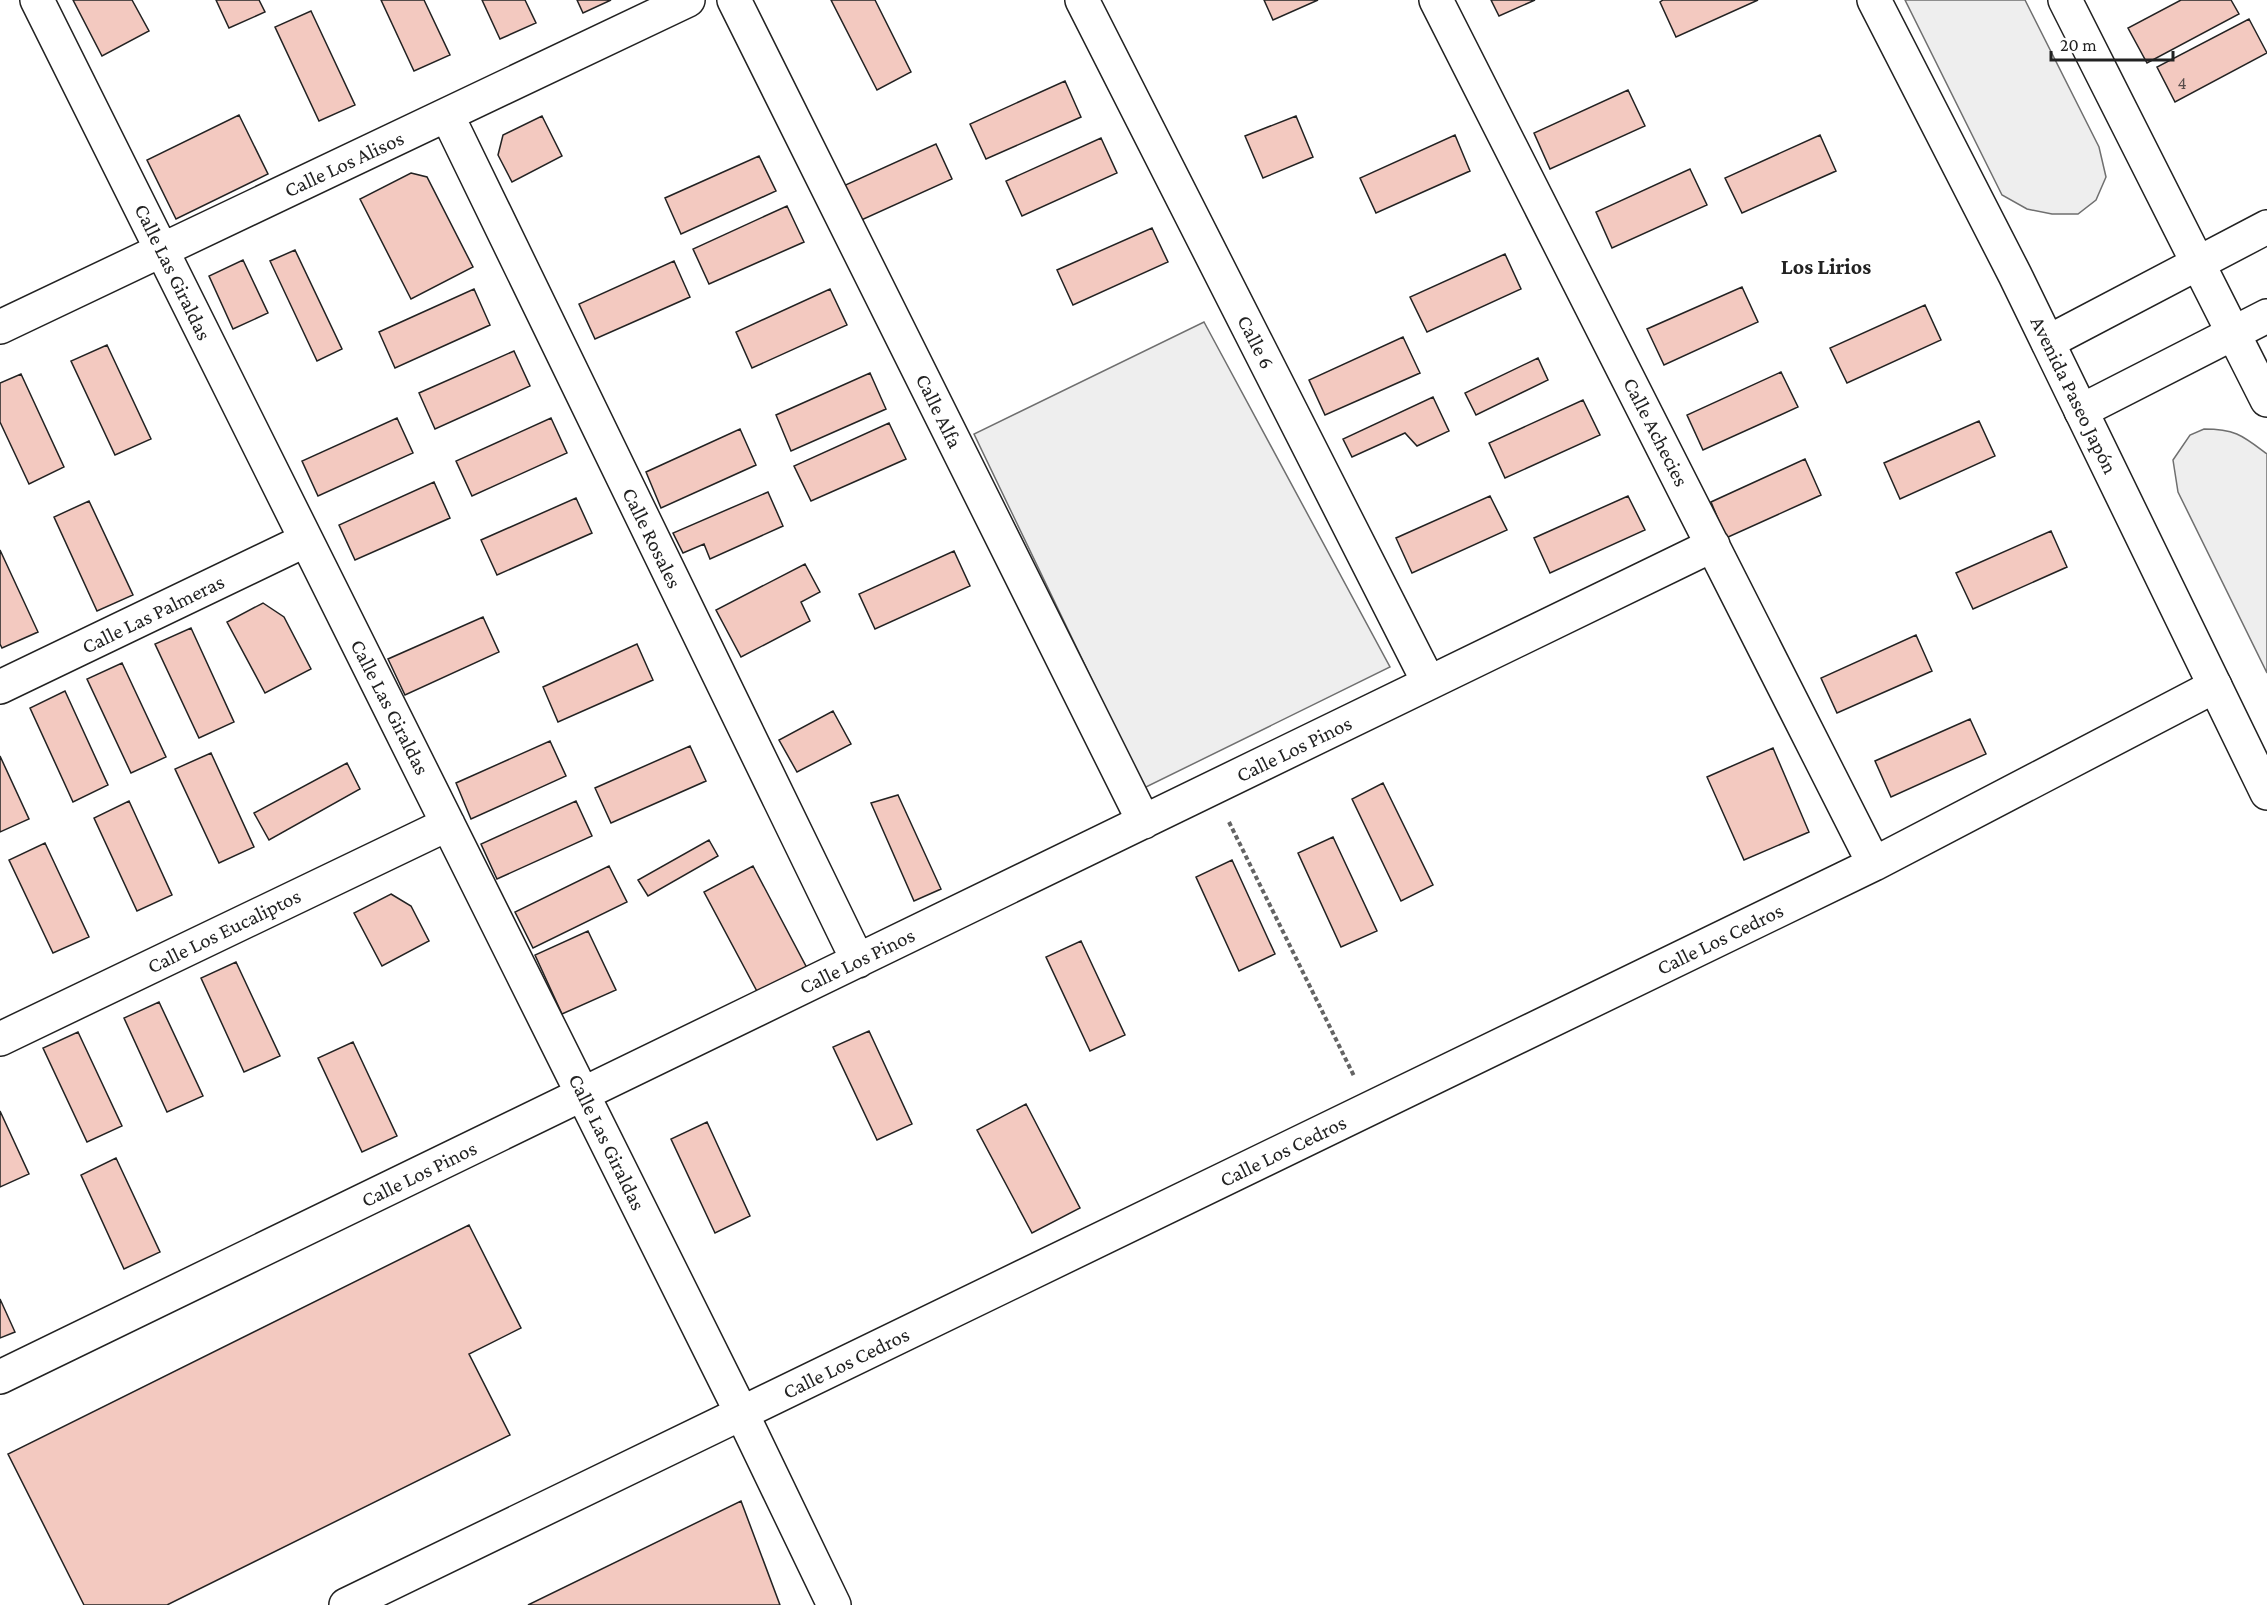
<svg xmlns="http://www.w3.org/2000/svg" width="2267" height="1605" font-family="'Crimson Pro',serif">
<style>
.green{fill:#eee;stroke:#6f6f6f;stroke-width:1.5}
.building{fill:#f3c9c0;stroke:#222;stroke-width:1.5}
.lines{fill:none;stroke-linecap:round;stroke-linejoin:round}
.minor-casing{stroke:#222;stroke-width:36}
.major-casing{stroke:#222;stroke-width:36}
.path{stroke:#646464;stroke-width:4;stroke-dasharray:4.5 3;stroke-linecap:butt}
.minor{stroke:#fff;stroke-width:33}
.major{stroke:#fff;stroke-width:33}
.labels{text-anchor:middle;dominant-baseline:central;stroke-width:4.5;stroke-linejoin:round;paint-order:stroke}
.number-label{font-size:18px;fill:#564c4a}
.street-label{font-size:21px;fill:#222;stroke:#fff}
.neighbourhood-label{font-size:22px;font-weight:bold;fill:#222;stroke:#fff}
</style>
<rect width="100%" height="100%" fill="#fff"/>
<path class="green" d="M1905,0H2025L2099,147L2106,177L2096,200L2078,214H2052L2027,209L2002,195Z
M1204,322L1390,667L1144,788L974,434Z
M2204,429C2236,429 2243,436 2267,454V673L2178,492L2173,460L2190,435Z"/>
<path class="building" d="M73,0H132L149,31L102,56Z
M216,0H259L265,12L229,28Z
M381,0H424L450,55L414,71Z
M482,0H525L536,23L500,39Z
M577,0H611L583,13Z
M831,0H875L911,72L877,90Z
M1264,0H1318L1273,20Z
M1491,0H1535L1499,16Z
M1663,0H1758L1676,37L1660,2Z
M2181,0H2231L2239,14L2147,63L2128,28Z
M311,11L355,105L319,121L275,27Z
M2249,19L2267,53L2175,102L2157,67Z
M1065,81L1081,117L986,159L970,124Z
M1628,90L1645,126L1550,169L1534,133Z
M239,115L268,174L176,219L147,160Z
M542,116L562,156L512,182L498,155L503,135Z
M1296,116L1313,157L1263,178L1245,136Z
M1455,135L1470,171L1376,213L1360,178Z
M1820,135L1836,171L1742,213L1725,178Z
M1101,138L1117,173L1022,216L1006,181Z
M936,144L952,179L857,222L841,187Z
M759,156L776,191L681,234L665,198Z
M1690,169L1707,205L1612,248L1596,212Z
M411,173L427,177L473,267L411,299L360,199Z
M787,206L804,242L709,284L693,249Z
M1152,228L1168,262L1073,305L1057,270Z
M295,250L342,349L317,361L270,261Z
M1505,254L1521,289L1427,332L1410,297Z
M243,260L268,313L233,329L209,276Z
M674,261L690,297L595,339L579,304Z
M1742,287L1758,322L1664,365L1647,329Z
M474,289L490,325L395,368L379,332Z
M830,289L847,325L752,368L736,332Z
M1925,305L1941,340L1847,383L1830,348Z
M1403,337L1420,373L1325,415L1309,380Z
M107,345L151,439L115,455L71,361Z
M514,351L530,386L435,429L419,393Z
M1538,358L1548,380L1476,415L1465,393Z
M1781,372L1798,407L1703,450L1687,415Z
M870,373L886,409L791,451L776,415Z
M21,374L64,467L29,484L0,422V383Z
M1433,397L1449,431L1417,446L1405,433L1352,457L1343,439Z
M1583,400L1600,435L1505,478L1489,443Z
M397,418L413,453L318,496L302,461Z
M551,418L567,453L472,496L456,461Z
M1979,421L1995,456L1900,499L1884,463Z
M889,423L906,459L811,501L794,466Z
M740,429L756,465L661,508L646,472Z
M1805,459L1821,495L1726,538L1711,502Z
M434,482L450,518L355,560L339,525Z
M768,492L783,526L710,559L704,544L683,553L673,533Z
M1490,496L1507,530L1412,573L1396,538Z
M1628,496L1645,530L1550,573L1534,538Z
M576,498L592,533L497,575L481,540Z
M89,501L133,595L97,611L54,517Z
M2051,531L2067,567L1973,609L1956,573Z
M0,550L38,632L2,648L0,644Z
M954,551L970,586L875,629L859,594Z
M805,564L820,592L801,602L810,621L741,657L716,610Z
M263,603L284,617L311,669L265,693L227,622Z
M483,617L499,652L405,695L388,659Z
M191,628L234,722L199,738L155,644Z
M1916,635L1932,671L1837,713L1821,678Z
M637,644L653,680L558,722L543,687Z
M122,663L166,757L131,773L87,679Z
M65,691L108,785L73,802L30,708Z
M833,711L851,744L797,772L779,740Z
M1970,719L1986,754L1891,797L1875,761Z
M550,741L566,776L471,819L456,783Z
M690,746L706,781L611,823L595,788Z
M1773,748L1809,832L1744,860L1707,777Z
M211,753L254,847L219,863L175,769Z
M0,756L29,819L0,832Z
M347,763L360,789L269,840L254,813Z
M1383,783L1433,885L1401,901L1352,799Z
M898,795L941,889L914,901L871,803Z
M129,801L172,895L137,911L94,818Z
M576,801L592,836L497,879L481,844Z
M1333,837L1377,931L1341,947L1298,853Z
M709,840L718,856L648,896L638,880Z
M45,843L89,937L53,953L9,860Z
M1232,860L1275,954L1239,971L1196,877Z
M609,866L627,902L533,948L515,912Z
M753,866L808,970L759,995L704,892Z
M391,894L411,906L429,941L382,966L354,913Z
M588,931L616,990L562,1014L535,955Z
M1081,941L1125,1035L1090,1051L1046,957Z
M236,962L280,1056L244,1072L201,978Z
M159,1002L203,1096L167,1112L124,1018Z
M869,1031L912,1124L877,1140L833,1047Z
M78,1032L122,1126L87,1142L43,1048Z
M353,1042L397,1136L362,1152L318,1058Z
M1026,1104L1080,1208L1032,1233L977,1130Z
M0,1111L29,1174L0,1187Z
M707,1122L750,1216L715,1233L671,1139Z
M116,1158L160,1252L124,1269L81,1175Z
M469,1225L521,1328L469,1354L510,1435L167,1605H84L8,1454Z
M0,1299L15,1332L0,1338Z
M741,1501L780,1605H528Z"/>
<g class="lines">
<defs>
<path id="minor" d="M37,0L742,1414L834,1605
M734,0L1144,822
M1082,0L1429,683
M1436,0L1874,864
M447,115L858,961
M0,327L688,0
M2048,342L2267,227
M2081,411L2267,316
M0,687L306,540
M0,1039L448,824
M0,1377L1713,545
M346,1605L1874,864L2215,686"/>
<path id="major" d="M1874,0L2015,275L2267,793
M2065,0L2267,400"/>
</defs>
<use href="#minor" class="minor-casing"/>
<use href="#major" class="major-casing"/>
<path class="path" d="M1229,822L1354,1076"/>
<use href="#minor" class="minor"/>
<use href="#major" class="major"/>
</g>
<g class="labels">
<g class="number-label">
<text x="2182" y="83">4</text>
</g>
<g class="street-label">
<text transform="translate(344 164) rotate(-25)">Calle Los Alisos</text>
<text transform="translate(173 272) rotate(64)">Calle Las Giraldas</text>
<text transform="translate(1256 342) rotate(63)">Calle 6</text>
<text transform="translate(2074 395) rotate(64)">Avenida Paseo Japón</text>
<text transform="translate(939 411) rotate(64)">Calle Alfa</text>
<text transform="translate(1656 432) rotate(63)">Calle Achecies</text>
<text transform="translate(652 538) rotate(64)">Calle Rosales</text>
<text transform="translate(153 614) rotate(-26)">Calle Las Palmeras</text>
<text transform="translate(390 707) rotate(63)">Calle Las Giraldas</text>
<text transform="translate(1294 749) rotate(-26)">Calle Los Pinos</text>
<text transform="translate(224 931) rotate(-26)">Calle Los Eucaliptos</text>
<text transform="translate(1720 939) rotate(-26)">Calle Los Cedros</text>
<text transform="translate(857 961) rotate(-26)">Calle Los Pinos</text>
<text transform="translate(607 1142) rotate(64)">Calle Las Giraldas</text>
<text transform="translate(1283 1151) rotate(-26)">Calle Los Cedros</text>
<text transform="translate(419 1174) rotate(-26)">Calle Los Pinos</text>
<text transform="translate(846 1363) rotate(-26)">Calle Los Cedros</text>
</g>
<g class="neighbourhood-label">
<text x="1826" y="266">Los Lirios</text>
</g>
</g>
<path d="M2051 51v9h122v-9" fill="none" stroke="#222222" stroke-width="3"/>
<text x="2060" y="51" font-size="18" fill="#222222" stroke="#ffffff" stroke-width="4.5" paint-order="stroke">20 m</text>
</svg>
